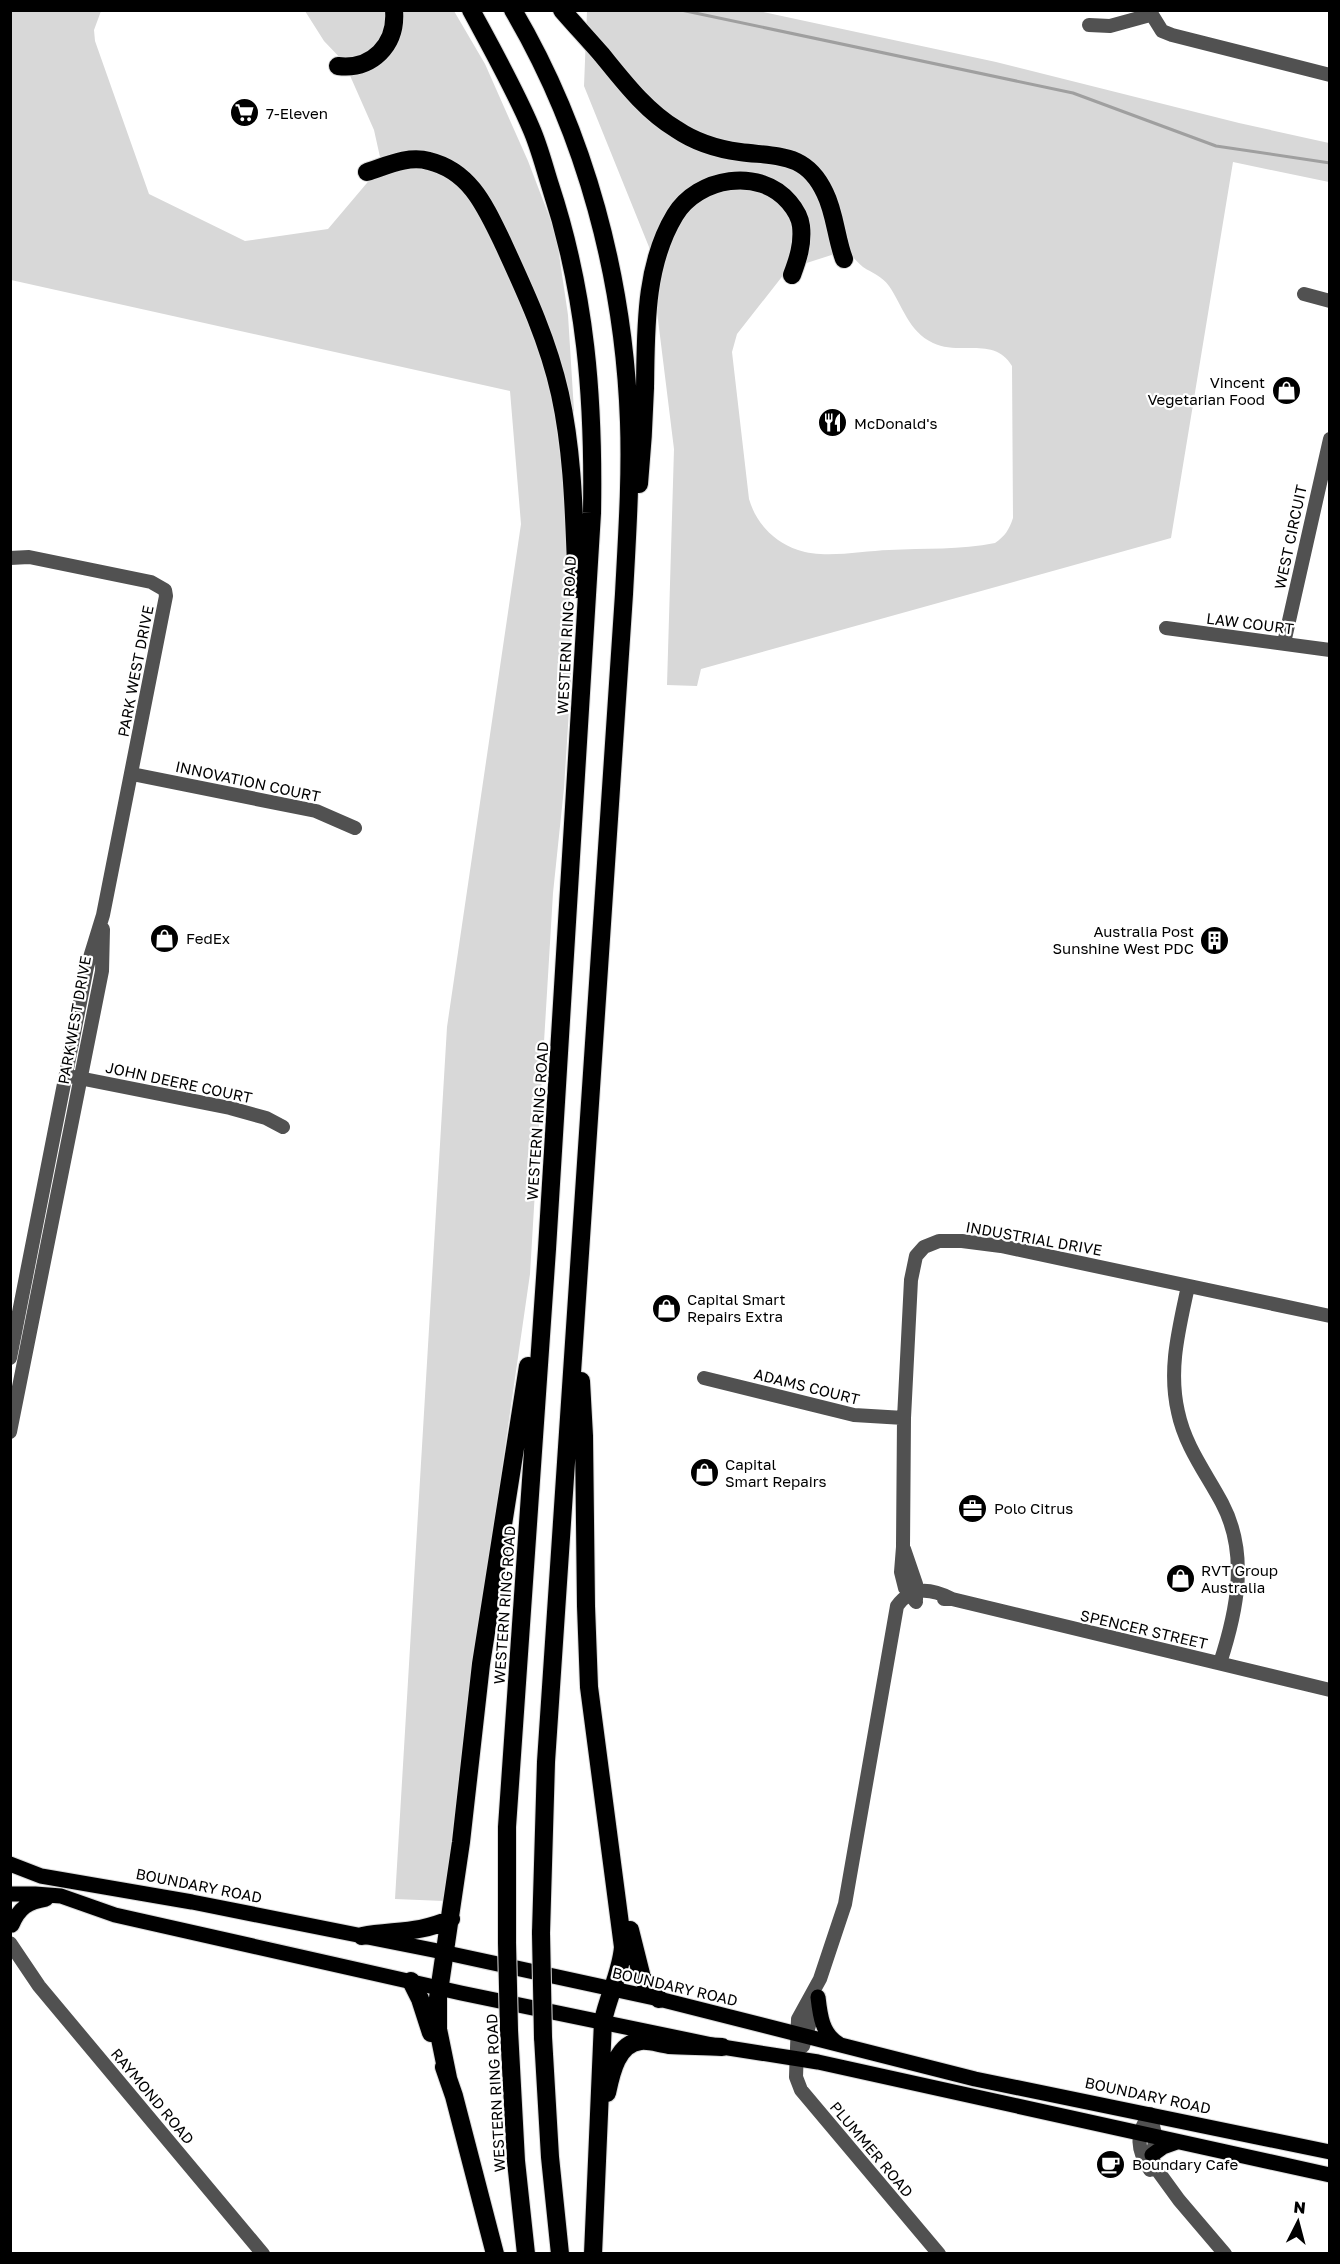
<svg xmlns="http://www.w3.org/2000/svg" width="1340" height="2264" font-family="'Golos Text',sans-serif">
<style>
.green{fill:#d8d8d8;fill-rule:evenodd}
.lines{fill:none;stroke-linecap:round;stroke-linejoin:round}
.stream{stroke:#9f9f9f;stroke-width:3}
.major-casing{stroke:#dbdbdb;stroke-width:17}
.highway-casing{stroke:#dbdbdb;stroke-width:20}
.minor{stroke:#515151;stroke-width:14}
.major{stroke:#000;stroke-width:15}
.highway{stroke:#000;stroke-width:18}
.highway-bridge-casing{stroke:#dbdbdb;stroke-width:20;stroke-linecap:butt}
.highway-bridge{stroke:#000;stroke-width:18}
.labels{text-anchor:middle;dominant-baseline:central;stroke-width:4.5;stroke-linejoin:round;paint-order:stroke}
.poi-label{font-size:15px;fill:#000;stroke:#fff;text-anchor:start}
.street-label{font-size:15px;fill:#000;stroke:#fff}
</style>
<rect width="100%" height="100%" fill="#fff"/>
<path class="green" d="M11,11H101L94,30L95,41L149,194L245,241L328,229L372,177L380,157L374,130L344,62L324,41L305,11H454L485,64L528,161L556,234L568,315L574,411L556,426L562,469L569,555L571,680L564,788L553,893L530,1274L468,1704L444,1901L395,1899L447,1027L521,524L510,391L11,280Z
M587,11H758L996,62L1239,123L1329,143V182L1233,162L1171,538L701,669L697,686L667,685L674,449L649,247L584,86ZM847,250C852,256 857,262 863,267C872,273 882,276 889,286C903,306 908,331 933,343C960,356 994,336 1012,366L1013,518C1009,530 1005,536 995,543C961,550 924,548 889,550C862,551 823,559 798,550C773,541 756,523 749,499L732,352L737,334L788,269Z"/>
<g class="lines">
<path class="stream" d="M681,10L1073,93L1216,146L1330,163"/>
<defs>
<path id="major" d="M10,1864L41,1876L192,1902L433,1950L659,1999L975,2079L1330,2152
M10,1894H35L61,1896L115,1915L461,1993L722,2047L818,2062L1330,2175
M12,1925C19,1908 28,1902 46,1899
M818,1997C820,2015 822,2034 839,2044
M1152,2155L1163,2147L1177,2142"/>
<path id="highway" d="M471,10C492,49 514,88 531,128C539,146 544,166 550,185C586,294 594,399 592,513L547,1249L507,1827V1943
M513,10C586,134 624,279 629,422C631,479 627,537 624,594L546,1762L541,1933
M562,10C575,25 589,40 602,55C624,82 646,111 676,129C695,142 717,149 740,152C778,157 806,152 825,193C835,213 836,238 844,259
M338,66C372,70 397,45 394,10
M367,172C386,166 408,155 429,161C470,171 485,206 502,241C525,291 548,340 560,394C574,458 574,524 577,589
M639,484C642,452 644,420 645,388C646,331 644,266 675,215C698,177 760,167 789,202C795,209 800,218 801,226C803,244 798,259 792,275
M581,1381L584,1436L586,1606L589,1687L623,1947C621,1973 608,1996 603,2021L593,2254
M630,1930L642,1978L659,1999
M362,1936C395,1930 418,1934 451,1919
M411,1981L420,1999L431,2033
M509,2030L516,2161L526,2254
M543,2037L550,2157L560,2254
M444,2067L454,2096L495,2254
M448,2078L438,2029V1998L461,1842L481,1664L528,1366
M607,2093C611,2074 617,2043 641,2041C650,2040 660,2044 669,2045C687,2046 705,2046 722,2047"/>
</defs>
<use href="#major" class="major-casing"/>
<use href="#highway" class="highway-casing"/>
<path class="minor" d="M1149,10L1162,31L1172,35L1330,75
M1089,25L1110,26L1150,15
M1304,294L1330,301
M10,558L29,557L151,582L165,590L166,596L103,915L87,967L10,1358
M1166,628L1330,650
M1284,643L1330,439
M132,774L316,811L355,828
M74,1077L230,1108L266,1118L283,1127
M1188,1286C1179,1329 1168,1369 1178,1412C1185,1446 1206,1473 1222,1503C1249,1554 1237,1611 1220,1663
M704,1378L854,1415L904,1418
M10,1432L102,971L103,929
M904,1549L916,1584V1600
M944,1599H952L1330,1690
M916,1602L905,1588L901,1572L903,1547L904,1418L911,1280L916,1256L924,1247L939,1241H962L1001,1246L1330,1316
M10,1943L39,1986L263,2254
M803,2046L817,1998
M1150,2114L1156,2138L1152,2155L1155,2167L1179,2200L1225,2254
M1150,2114C1135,2134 1137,2150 1150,2170
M939,2254L801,2090L796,2077L798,2019L820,1979L845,1904L897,1606C912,1585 932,1589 952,1599"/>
<use href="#major" class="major"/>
<use href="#highway" class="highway"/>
<defs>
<path id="highway-bridge" d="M541,1933L543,2037
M507,1943L509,2030"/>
</defs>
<use href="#highway-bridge" class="highway-bridge-casing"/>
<use href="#highway-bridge" class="highway-bridge"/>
</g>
<defs>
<symbol id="supermarket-disc" viewBox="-11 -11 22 22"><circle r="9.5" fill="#000" stroke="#fff"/><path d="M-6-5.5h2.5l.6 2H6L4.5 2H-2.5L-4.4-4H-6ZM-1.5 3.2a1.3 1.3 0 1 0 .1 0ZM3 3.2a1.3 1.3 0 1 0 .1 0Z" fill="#fff"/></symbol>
<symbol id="shop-disc" viewBox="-11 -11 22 22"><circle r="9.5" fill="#000" stroke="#fff"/><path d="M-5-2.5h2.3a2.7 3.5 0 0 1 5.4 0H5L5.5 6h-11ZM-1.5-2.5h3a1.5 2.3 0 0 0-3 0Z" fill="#fff"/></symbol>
<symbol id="restaurant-disc" viewBox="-11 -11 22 22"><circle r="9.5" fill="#000" stroke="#fff"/><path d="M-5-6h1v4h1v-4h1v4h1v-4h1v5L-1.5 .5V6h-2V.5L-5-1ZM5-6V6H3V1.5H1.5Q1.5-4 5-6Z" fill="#fff"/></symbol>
<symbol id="building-disc" viewBox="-11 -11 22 22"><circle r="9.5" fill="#000" stroke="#fff"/><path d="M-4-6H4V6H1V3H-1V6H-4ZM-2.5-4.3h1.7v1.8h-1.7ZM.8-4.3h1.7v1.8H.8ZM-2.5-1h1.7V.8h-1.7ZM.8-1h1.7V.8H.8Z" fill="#fff"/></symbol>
<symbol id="office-disc" viewBox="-11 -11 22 22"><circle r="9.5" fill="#000" stroke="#fff"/><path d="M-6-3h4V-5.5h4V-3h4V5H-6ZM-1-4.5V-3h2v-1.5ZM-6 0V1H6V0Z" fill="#fff"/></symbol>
<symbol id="cafe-disc" viewBox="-11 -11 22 22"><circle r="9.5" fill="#000" stroke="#fff"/><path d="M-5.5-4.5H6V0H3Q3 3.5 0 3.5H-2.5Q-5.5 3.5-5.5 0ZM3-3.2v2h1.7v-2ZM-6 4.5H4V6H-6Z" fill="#fff"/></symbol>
</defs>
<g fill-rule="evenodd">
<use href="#supermarket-disc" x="228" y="96" width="33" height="33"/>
<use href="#shop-disc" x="1270" y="374" width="33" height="33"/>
<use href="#restaurant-disc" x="816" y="406" width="33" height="33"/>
<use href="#shop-disc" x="148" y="922" width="33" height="33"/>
<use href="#building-disc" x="1198" y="924" width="33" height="33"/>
<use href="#shop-disc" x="650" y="1292" width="33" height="33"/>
<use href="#shop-disc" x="688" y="1456" width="33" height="33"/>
<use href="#office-disc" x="956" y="1492" width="33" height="33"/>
<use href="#shop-disc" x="1164" y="1562" width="33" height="33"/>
<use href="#cafe-disc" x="1094" y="2148" width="33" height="33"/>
</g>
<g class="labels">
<g class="poi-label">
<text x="266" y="113">7-Eleven</text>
<text x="1265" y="382" text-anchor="end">Vincent<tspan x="1265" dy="17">Vegetarian Food</tspan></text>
<text x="854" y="423">McDonald's</text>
<text x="1194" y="931" text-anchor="end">Australia Post<tspan x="1194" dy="17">Sunshine West PDC</tspan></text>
<text x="186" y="938">FedEx</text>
<text x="687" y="1299">Capital Smart<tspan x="687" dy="17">Repairs Extra</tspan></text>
<text x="725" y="1464">Capital<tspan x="725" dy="17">Smart Repairs</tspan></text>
<text x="994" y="1508">Polo Citrus</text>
<text x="1201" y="1570">RVT Group<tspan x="1201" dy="17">Australia</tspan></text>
<text x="1132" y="2164">Boundary Cafe</text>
</g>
<g class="street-label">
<text transform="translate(1290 537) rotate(-78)">WEST CIRCUIT</text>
<text transform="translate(1250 623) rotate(7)">LAW COURT</text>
<text transform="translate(566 635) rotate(-87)">WESTERN RING ROAD</text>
<text transform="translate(135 671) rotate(-79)">PARK WEST DRIVE</text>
<text transform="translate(248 781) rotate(12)">INNOVATION COURT</text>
<text transform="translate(74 1020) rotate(-80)">PARKWEST DRIVE</text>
<text transform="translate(179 1082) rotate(12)">JOHN DEERE COURT</text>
<text transform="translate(537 1121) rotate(-86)">WESTERN RING ROAD</text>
<text transform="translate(1034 1238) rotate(10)">INDUSTRIAL DRIVE</text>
<text transform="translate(807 1386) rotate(14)">ADAMS COURT</text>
<text transform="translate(504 1605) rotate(-86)">WESTERN RING ROAD</text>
<text transform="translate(1144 1629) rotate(13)">SPENCER STREET</text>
<text transform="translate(199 1885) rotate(11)">BOUNDARY ROAD</text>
<text transform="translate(675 1986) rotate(13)">BOUNDARY ROAD</text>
<text transform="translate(495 2093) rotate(-93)">WESTERN RING ROAD</text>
<text transform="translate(1148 2095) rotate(12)">BOUNDARY ROAD</text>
<text transform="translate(153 2096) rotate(50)">RAYMOND ROAD</text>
<text transform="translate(872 2149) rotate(50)">PLUMMER ROAD</text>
</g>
</g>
<rect width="1340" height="2264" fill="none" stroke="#000000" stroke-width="24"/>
<g transform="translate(1298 2222) rotate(6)" stroke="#ffffff" stroke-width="4.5" paint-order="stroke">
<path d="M0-4.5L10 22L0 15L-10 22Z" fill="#000000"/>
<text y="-9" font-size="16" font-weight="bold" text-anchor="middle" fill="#000000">N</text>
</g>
</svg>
